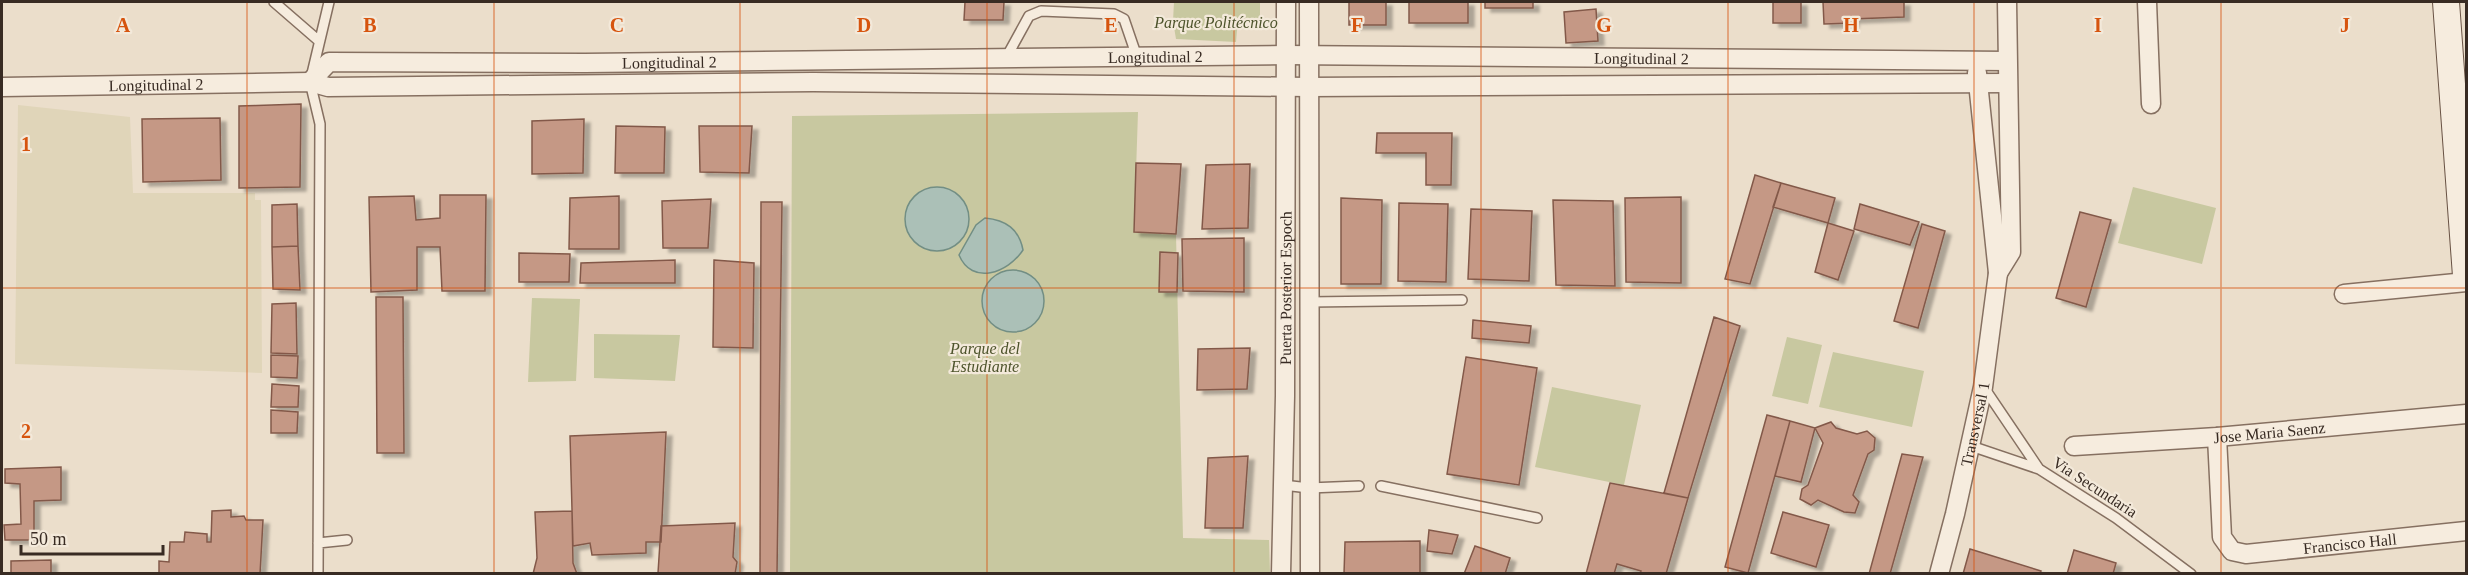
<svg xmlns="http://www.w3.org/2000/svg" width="2468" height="575" font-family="'Times New Roman',serif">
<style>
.farmland{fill:#e0d5b9}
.green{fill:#c8c8a0}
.water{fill:#abc0b7;stroke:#728e84;stroke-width:1.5}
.building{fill:#c59885;stroke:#835949;stroke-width:1.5;filter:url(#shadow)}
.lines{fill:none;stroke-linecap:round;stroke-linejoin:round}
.lane-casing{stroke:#867061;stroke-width:12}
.street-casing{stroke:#867061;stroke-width:21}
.secondary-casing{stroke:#685244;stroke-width:28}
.lane{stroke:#f6ecde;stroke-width:9}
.street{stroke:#f6ecde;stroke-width:18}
.secondary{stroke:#f6ecde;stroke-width:26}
.grid{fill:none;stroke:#d6540e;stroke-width:1.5;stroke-opacity:0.55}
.labels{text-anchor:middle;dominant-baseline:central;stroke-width:4.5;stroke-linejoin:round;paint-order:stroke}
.park-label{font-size:16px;font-style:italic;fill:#4d532b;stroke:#f3e9da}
.street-label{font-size:16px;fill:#382b23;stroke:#f3e9da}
.grid-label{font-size:20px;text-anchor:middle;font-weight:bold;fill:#d6540e;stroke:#f3e9da;stroke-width:4.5;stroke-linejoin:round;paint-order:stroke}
</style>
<defs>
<filter id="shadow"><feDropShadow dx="6" dy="4" stdDeviation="1.5" flood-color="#0004"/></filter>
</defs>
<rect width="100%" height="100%" fill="#ebdecb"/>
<path class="farmland" d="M18,105L130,117L133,193H255V200H261L262,373L15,364Z"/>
<path class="green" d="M1174,2H1260V19H1238L1236,42L1176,39L1173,21Z
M1138,112L1134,232L1176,234L1183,538L1269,540L1270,573L790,574L792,116Z
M2133,187L2216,208L2202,264L2118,243Z
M532,298L580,299L576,381L528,382Z
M594,334L680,335L675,381L594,378Z
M1787,337L1822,345L1808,404L1772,396Z
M1833,352L1924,371L1912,427L1819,407Z
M1552,387L1641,405L1624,485L1535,467Z"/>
<path class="water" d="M905 219a32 32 0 1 1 64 0a32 32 0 1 1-64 0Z
M985,218C1006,220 1019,229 1023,250C1008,273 972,286 959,255L976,225Z
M982 301a31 31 0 1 1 62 0a31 31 0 1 1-62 0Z"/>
<path class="building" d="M965,2H1004L1003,20H964Z
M1349,2H1386V25H1349Z
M1409,2H1468V23H1409Z
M1485,2H1533V8H1485Z
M1773,2H1801V23H1773Z
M1823,2H1904V17L1852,19L1853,23L1824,24Z
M1596,9L1598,41L1566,43L1564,12Z
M301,104L300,187L239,188V106Z
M220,118L221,180L143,182L142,119Z
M584,119L583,173L532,174V121Z
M616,126L665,127L664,173H615Z
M699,126H752L749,173L700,172Z
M1377,133H1452L1451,185H1426V153H1376Z
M1136,163L1181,164L1176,234L1134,232Z
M1250,164L1248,228L1202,229L1206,165Z
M1755,175L1781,183L1750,284L1725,279Z
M1781,183L1835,198L1828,223L1773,207Z
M440,195H486L485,291H442L440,247H417V290L371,292L369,197L414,196L416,220L440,218Z
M619,196V249H569L570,198Z
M1681,197V283L1626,282L1625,198Z
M1341,198L1382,200L1381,284H1341Z
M711,199L708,248H663L662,201Z
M1553,200L1613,201L1615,286L1556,285Z
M761,202H782L777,574H760Z
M1399,203L1448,204L1446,282L1398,281Z
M297,204L298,246L272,247V205Z
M1860,204L1919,222L1910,245L1854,229Z
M1471,209L1532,211L1529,281L1468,279Z
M2080,212L2111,220L2086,307L2056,298Z
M1828,223L1854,231L1838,280L1815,272Z
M1922,224L1945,231L1918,328L1894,321Z
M1244,238V292L1183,291L1182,239Z
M298,246L300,290L273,289L272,247Z
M1160,252L1178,253L1177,292H1159Z
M519,253L570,254L569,282H519Z
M675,260V283H580L581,263Z
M714,260L754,263L753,348L713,347Z
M376,297H403L404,453H377Z
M296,303L297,354L271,353L272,304Z
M1714,317L1740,326L1688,498L1664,493Z
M1473,320L1531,326L1529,343L1472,338Z
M1250,348L1247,389L1197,390L1198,349Z
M271,355L298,356L297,378L271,377Z
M1466,357L1537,368L1519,485L1447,474Z
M272,384L299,386L298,407H271Z
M271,410L298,412L297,433H271Z
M1767,415L1790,421L1748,573L1725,567Z
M1790,421L1815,428L1801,482L1775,476Z
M1831,422L1836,428L1857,434L1867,431L1875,438L1874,450L1868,454L1853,495L1859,502L1855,513L1844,512L1818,500L1811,505L1800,499L1802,489L1808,485L1823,443L1815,428Z
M666,432L661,542H646V553L592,555L590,543L573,546L570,436Z
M1902,454L1923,457L1890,574H1869Z
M1248,456L1243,528H1205L1208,458Z
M61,467V500L34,501V540H5L4,525L21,524L20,484L5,483V469Z
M1610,483L1688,498L1666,574H1640L1641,571L1617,564L1614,574H1586Z
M231,510V517L244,516L246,520H263L260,574H159V561L169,562L170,542H184L185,532L207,534V542H211L212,511Z
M572,511L573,563L577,574H533L537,558L535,512Z
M1783,512L1829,525L1816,567L1771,553Z
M735,523L733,557L737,562L735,574L658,573L661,526Z
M1429,530L1458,535L1452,554L1427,551Z
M1420,541V574H1344L1345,542Z
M1475,546L1510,558L1505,574H1464Z
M1970,549L2041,571L2040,574H1963Z
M2074,550L2116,563L2113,574H2067Z
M51,560V574H11V561Z"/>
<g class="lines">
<defs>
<path id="lane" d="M274,2L319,41
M1006,58L1029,16L1041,11L1114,14L1124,19L1137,57
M1309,302L1462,300
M1985,389L2039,469
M1971,446L2039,469L2116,518L2191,574
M1283,485L1309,488L1359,486
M1381,486L1537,518
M318,543L347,540
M318,574L320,124L310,82L329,2"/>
<g id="street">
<path d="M1309,2L1310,574"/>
<path d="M2147,2L2151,104"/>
<path id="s1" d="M310,82L329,62L585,63L1286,55L2007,61"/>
<path id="s2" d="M2,87L310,82L328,87L813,82L1308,87L2006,83"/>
<path d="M1998,273L2011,252L2007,2"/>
<path d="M2344,294L2466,282"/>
<path id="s3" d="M2217,437L2222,537L2232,551L2246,554L2466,531"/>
<path id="s4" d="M2074,446L2217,437L2466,414"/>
<path id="s5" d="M1281,574L1285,396L1286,2"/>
<path id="s6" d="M1939,574L1955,514L1983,387L1998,273L1977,73"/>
</g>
<path id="secondary" d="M2446,2L2466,276"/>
</defs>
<use href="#lane" class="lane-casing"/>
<use href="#street" class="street-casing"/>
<use href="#secondary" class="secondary-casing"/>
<use href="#lane" class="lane"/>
<use href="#street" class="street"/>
<use href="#secondary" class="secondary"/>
</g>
<path class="grid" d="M247,2V574M494,2V574M740,2V574M987,2V574M1234,2V574M1481,2V574M1728,2V574M1974,2V574M2221,2V574M2,288H2466"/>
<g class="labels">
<g class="park-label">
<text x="1216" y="22">Parque Politécnico</text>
<text x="985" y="348">Parque del<tspan x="985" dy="18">Estudiante</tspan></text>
</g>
<g class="street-label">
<text stroke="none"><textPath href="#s1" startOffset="854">Longitudinal 2</textPath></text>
<text stroke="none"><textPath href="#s1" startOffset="1340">Longitudinal 2</textPath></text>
<text stroke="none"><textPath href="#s1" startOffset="368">Longitudinal 2</textPath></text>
<text stroke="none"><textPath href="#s2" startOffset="154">Longitudinal 2</textPath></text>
<text stroke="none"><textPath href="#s5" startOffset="286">Puerta Posterior Espoch</textPath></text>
<text stroke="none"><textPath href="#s6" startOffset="154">Transversal 1</textPath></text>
<text stroke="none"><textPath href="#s4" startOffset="196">Jose Maria Saenz</textPath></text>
<text transform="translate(2095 487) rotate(33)">Via Secundaria</text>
<text stroke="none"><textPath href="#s3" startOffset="236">Francisco Hall</textPath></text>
</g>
</g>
<g class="grid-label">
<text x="123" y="32">A</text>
<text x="370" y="32">B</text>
<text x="617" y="32">C</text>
<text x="864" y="32">D</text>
<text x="1111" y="32">E</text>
<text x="1357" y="32">F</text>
<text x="1604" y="32">G</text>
<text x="1851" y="32">H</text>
<text x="2098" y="32">I</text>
<text x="2345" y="32">J</text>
<text x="26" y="151">1</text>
<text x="26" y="438">2</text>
</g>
<rect width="2468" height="575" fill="none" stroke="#382b23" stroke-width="6"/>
<path d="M21 545v9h142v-9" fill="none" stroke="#382b23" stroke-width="3"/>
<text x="30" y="545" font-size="18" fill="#382b23" stroke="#f3e9da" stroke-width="4.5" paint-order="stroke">50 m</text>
</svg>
